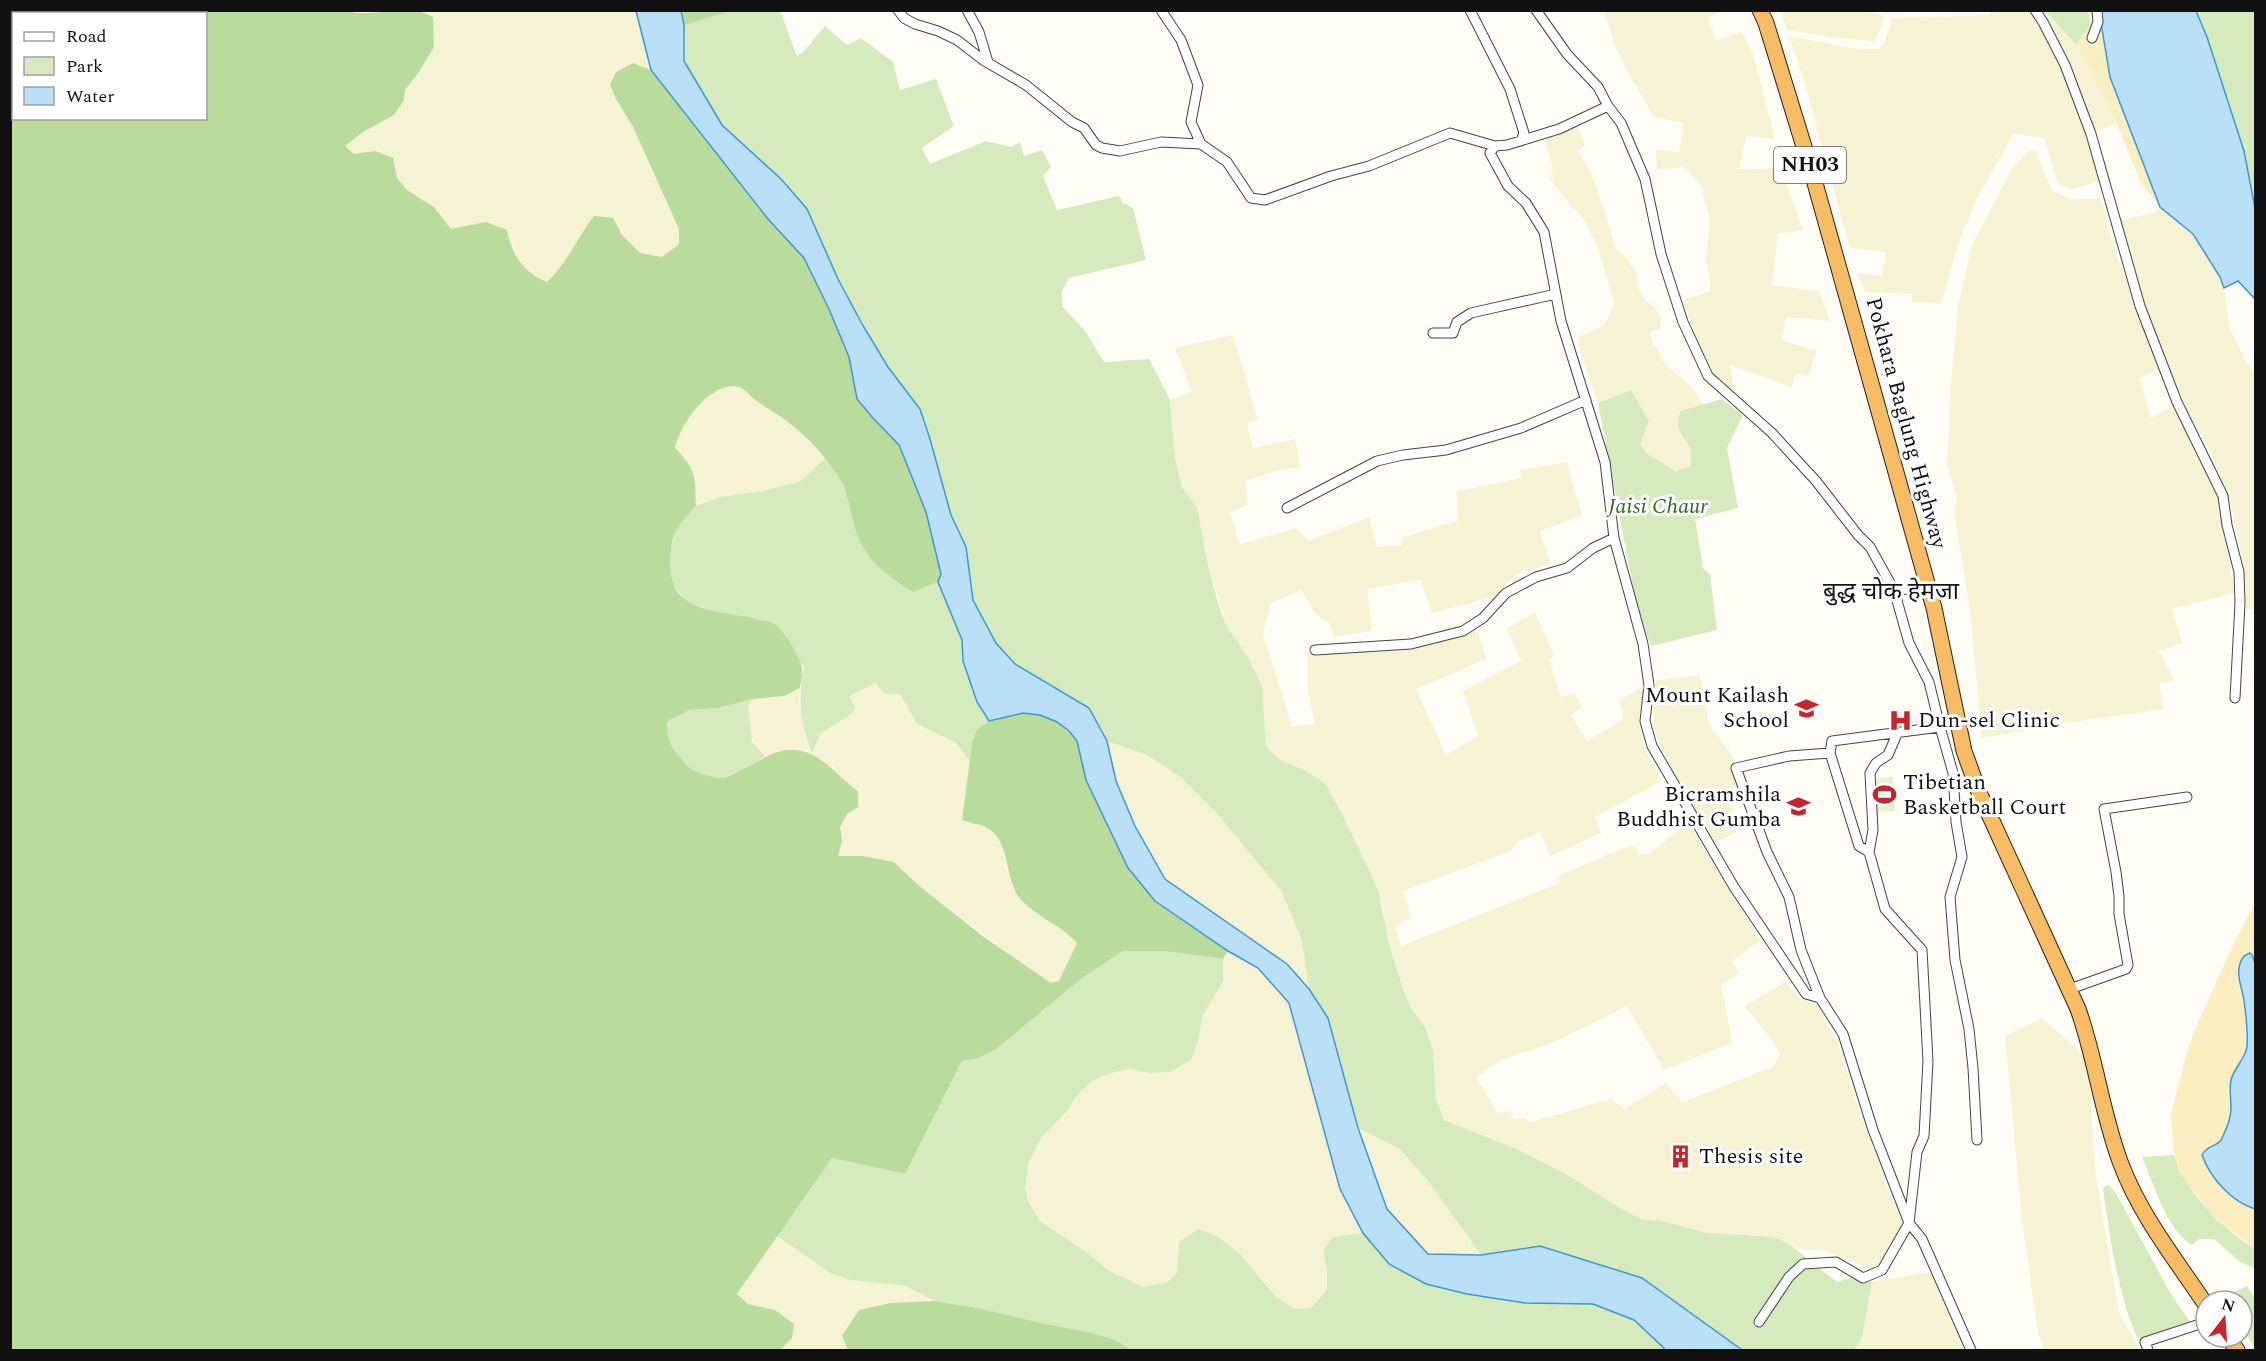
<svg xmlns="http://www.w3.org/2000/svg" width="2266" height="1361" font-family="Spectral,'Noto Sans Devanagari',serif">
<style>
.farmland{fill:#f6f3d4}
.green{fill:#d5ebbd}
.forest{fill:#b9dc9c;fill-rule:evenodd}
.sand{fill:#fbeec1}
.pitch{fill:#e6f2cf}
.water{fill:#b9e0f7;stroke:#3f96cf;stroke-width:1.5}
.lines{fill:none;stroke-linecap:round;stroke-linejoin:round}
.minor-casing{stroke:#444;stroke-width:11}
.trunk-casing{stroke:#222;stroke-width:17}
.minor{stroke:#fff;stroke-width:9}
.trunk{stroke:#f7bc64;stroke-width:15}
.labels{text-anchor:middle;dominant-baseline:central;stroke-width:6;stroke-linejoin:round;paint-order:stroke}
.shield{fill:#fff;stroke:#585858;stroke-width:1.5}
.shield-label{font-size:21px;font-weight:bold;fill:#111}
.street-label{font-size:22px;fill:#111;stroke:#fff}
.park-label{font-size:22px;font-style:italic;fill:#2f6b1f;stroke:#fff}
.poi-label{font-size:22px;fill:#111;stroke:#fff;text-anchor:start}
.neighbourhood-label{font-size:24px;fill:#111;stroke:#fff}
</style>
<rect width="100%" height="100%" fill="#fffdf5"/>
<path class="farmland" d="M1998,10L2045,11L2076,44L2117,124L2096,132L2110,179L2072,189L2058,184L2044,138L2013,134L1977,199L1958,244L1941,304L1912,302V294L1865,292L1857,273L1882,276L1886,252L1850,248L1803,77L1789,36L1852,48L1876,49L1884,45L1892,18L1988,15Z
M422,11H636L651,70L633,63L616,99L633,127L679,229V244L662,257L640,253L622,235L613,218L581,234L577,243L565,263L547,282L532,276L519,262L507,230L486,222L451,230L434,207L407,190L397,178L393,158L375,151L354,154L345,146L363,132L394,115L405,90L419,72L434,47L432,17Z
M1604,11H1721L1708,18L1716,40L1742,32L1754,56L1775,139L1746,136L1739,169L1781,168L1803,230L1778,234L1772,285L1819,291L1830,321L1786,317L1782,340L1817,351L1808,376L1795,374L1792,387L1730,365L1735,394L1714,376L1700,348L1682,300L1711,291L1706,258L1710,221L1701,185L1684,167L1657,170L1656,150L1679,152L1684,123L1654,117L1626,70L1613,40Z
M1781,11H1863L1885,16L1875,41L1836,38L1787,30Z
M1578,126L1585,145L1578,151L1590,170L1606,214L1615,248L1623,254L1636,271L1639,290L1643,297L1661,315V328L1650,332L1653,345L1658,348L1664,363L1693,388L1699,399L1704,404L1679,411L1678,425L1691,448L1692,455L1690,467L1675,471L1648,454L1641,446L1642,439L1648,425L1631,390L1598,403L1578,344L1579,337L1605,325L1614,304L1599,250L1582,216L1573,208L1550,179L1553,168L1544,140Z
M2029,151H2036L2052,191L2071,199H2101L2114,248L2160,369L2139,378L2151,418L2174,405L2195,453L2217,493L2235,593L2172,609L2182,643L2159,651L2174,680L2159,685L2163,705L2165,709L2066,723L1982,738L1970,609L1954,514L1957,497L1947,465L1951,382L1958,307L1972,245L2011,170Z
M2160,207L2193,234L2220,277L2224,288L2230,329L2245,360L2255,375V610L2246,609L2244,567L2232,508L2210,451L2188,411L2147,314L2120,221L2154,212Z
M1233,335L1258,420L1247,423L1253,448L1295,439L1300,467L1276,471L1245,481L1248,505L1230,512L1240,544L1297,528L1308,541L1369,517L1377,547L1401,545L1403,537L1458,521L1457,491L1521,478L1520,470L1567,462L1582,516L1540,531L1551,564L1517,574L1493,597L1432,613L1421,580L1367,589L1372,631L1334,637L1330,623L1316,615L1301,590L1271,603L1263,634L1292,726L1315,724L1307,687V653L1318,647L1403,642L1472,619L1478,631L1486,659L1416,689L1446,755L1478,736L1463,691L1521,661L1506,629L1535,612L1554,656L1549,659L1561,697L1575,693L1582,707L1571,715L1587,741L1624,719L1619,701L1645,685L1640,715L1643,745L1662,781L1595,817L1601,833L1550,856L1540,832L1517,842L1513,850L1403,891L1411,918L1395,926L1401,946L1560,883L1558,876L1611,853L1634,845L1638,854H1648L1688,823L1761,940L1732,961L1739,974L1721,984L1732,1043L1664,1070L1627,1006L1552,1043L1501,1060L1476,1077L1498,1113L1510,1111L1514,1119L1525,1118L1531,1122L1611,1099L1624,1109L1666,1083L1683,1102L1773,1067L1780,1053L1766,1032L1744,1006L1785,982L1799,998L1816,1002L1837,1041L1857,1105L1890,1194L1903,1222L1879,1266L1870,1269L1825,1251L1794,1248L1779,1239L1764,1236L1707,1233L1667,1222L1642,1219L1623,1210L1571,1177L1519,1150L1444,1120L1436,1098L1433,1051L1425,1027L1411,1008L1404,992L1389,944L1382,904L1364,859L1340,810L1325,783L1304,770L1280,760L1266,746L1263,710L1248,657L1226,625L1208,564L1197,509L1182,487L1175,458L1170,400L1192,392L1175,348Z
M727,387H740L794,426L825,458L801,481L762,491L720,497L696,506L695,476L675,448L677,436L695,408L713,392Z
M1700,675L1709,724L1734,758L1731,770L1741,786L1728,789L1737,832L1713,844L1660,747L1653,723L1656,680Z
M876,683L900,694L917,724L955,742L970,761L962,820L987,828L1000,839L1012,888L1020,898L1032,911L1066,931L1077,943L1059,981L1051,983L1031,971L917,884L894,862L863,856H838L842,841L839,827L858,791L845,781L833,767L789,750L765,756L752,742L748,706L753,699L784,696L800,688L799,703L805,735L812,753L821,733L853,713L849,696Z
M1107,741L1149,756L1179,776L1220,817L1262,867L1282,892L1291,910L1302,941L1309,989L1287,964L1165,879L1135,826L1116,781Z
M1228,951L1258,968L1289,1003L1340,1189L1363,1233L1332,1238L1323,1252L1327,1270V1290L1311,1308L1295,1309L1276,1297L1260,1277L1179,1242L1177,1273L1167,1282L1143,1287L1108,1270L1086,1252L1040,1221L1028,1201L1025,1188L1029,1162L1042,1137L1069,1109L1075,1098L1092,1081L1111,1073L1129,1069L1149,1073L1198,1041L1203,1015L1223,981V959Z
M2042,1018L2087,1058L2096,1176L2119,1313L2140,1350H2044L2038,1333L2022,1220L2005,1036Z
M1358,1128L1400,1149L1428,1181L1481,1255L1428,1254L1387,1210Z
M777,1236L830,1273L850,1280L906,1286L934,1301L891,1303L842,1336L848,1350H780L792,1338L775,1310L748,1304L737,1295Z
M1934,1271L1967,1350H1854L1862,1338L1872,1282Z"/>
<path class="green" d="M732,11H780L797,56L804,51L825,26L847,45L861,38L893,62L900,90L936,79L954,126L922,148L930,164L986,141L1011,147L1020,142L1024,156L1042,150L1051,167L1043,176L1057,210L1119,196L1123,203L1133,208L1146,260L1069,278L1062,291V306L1085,331L1104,362L1149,359L1170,400L1175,458L1182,487L1197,508L1208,565L1218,603L1226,625L1248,657L1262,686L1266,746L1280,760L1304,770L1325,783L1340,810L1364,859L1379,893L1389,944L1404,992L1411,1008L1425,1027L1433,1051L1436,1098L1444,1120L1519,1150L1571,1177L1623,1210L1642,1219L1667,1222L1707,1233L1764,1236L1779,1239L1794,1248L1837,1282L1850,1278L1872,1282L1862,1338L1854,1350H1742L1642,1278L1540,1246L1481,1255L1428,1181L1400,1149L1358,1128L1328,1018L1309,989L1302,941L1282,892L1220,817L1179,776L1149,756L1107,741L1089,708L1015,664L996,643L973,600L966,547L951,515L937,470L888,367L862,324L838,279L807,209L781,179L722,126L684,61V25Z
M2045,11H2088L2091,25L2076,44Z
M2196,11H2255V208L2244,151L2231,109Z
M1631,390L1649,421L1642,439L1641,446L1648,454L1675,471L1690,467C1695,443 1684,445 1678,426C1677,422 1679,415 1680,411L1722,399L1743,415L1727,448L1738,508L1695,519L1703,568L1710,575L1717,630L1651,646L1638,613L1598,403Z
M825,458L839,476L848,498L863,547L913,592L938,582L962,640L963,661L977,702L989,721C972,733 972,741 970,761L955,742L917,724L900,694H884L876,683L849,696L855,707L853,713L821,733L812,753C799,720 798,702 804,667L773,624L743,616L712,611L686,602L670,580V550L679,523L696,506L720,497L762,491L801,481Z
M753,699L748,706L752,742L765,756L741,771L718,779L689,769L667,742V722L689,710L718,708Z
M1123,951H1163L1223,959V981L1203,1015L1198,1041L1191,1060L1170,1072L1149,1073L1129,1069L1111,1073L1092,1081L1075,1098L1069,1109L1042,1137L1029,1162L1025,1188L1028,1201L1040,1221L1086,1252L1108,1270L1143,1287L1167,1282L1177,1273L1179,1242L1198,1229L1217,1236L1240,1254L1276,1297L1295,1309L1311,1308L1327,1290V1270L1323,1252L1332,1237L1363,1233L1389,1264L1426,1284L1467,1294L1525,1303L1593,1304L1634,1320L1666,1350H1131L1116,1340L1088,1332L1041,1323L979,1308L934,1301L906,1286L850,1280L830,1273L777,1236L832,1158L905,1174L962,1061L976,1059L995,1050L1081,979Z
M2174,1155C2186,1192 2222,1229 2255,1249V1268L2240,1262L2214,1239H2199L2192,1245C2166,1229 2154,1184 2142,1157Z
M2108,1184L2116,1193L2169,1291L2190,1322L2139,1341C2119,1301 2109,1233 2103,1188Z
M2247,1286L2255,1298V1348L2242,1329V1301H2223L2221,1298Z"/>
<path class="forest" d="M345,10C373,20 406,1 433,17L434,47L419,72L405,90L404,100L394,115L363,132L345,146L354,154L375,151L393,158L397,178L407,190L434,207L451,229L486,222L507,230C513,255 522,272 547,282C567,263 577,238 594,216L613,218L622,235L640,253L662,257L679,244V229L633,127L616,99L610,85L616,72L633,63L651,70L768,219L804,258L829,309L849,357L857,399L872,418L899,445L926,512L941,574L938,582L913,592C894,580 874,567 863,547C850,525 852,496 837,474C825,457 810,440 794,427C783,417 769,410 757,401C751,397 745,389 739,387C710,380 680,425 675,448C697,471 695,475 696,506C678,525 670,536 670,563C670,615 718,609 756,619C761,621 769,621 774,624C782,629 789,641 794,649C804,668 804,667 800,688L784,696L753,699L718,708L689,710L667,722C668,744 670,745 684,762C689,769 694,771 703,774C707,775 712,777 716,778C733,781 765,751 788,750C820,748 835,775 858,791V807L847,814L840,827L842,841L838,856H863L894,862L917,884L984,937L1051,983L1059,981L1077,943C1061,925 1038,918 1021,900C1003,880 1012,839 985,827C978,824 970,823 962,820L972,743L977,730L989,721L1023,713L1040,715L1057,722L1069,731L1077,741L1086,780L1128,868L1155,901L1228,951L1223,959L1164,951H1123L1081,979L995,1050L976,1059L962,1061L905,1174L832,1158L737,1294L748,1304L775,1310L794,1324L792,1338L780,1350H11L10,11ZM14,14H206V118H14Z
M681,10L732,11L684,25Z
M934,1301L979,1308L1041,1323L1088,1332L1116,1340L1131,1350H848L842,1336L859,1310L891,1303Z"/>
<path class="sand" d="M2088,11H2099L2145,166L2160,207L2140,181L2117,124L2076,44L2091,25Z
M2255,903V966L2240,986L2244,999L2247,1048L2231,1080L2229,1097L2231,1108L2223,1137L2220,1142L2206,1149L2202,1158C2215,1180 2231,1201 2255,1209V1249L2214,1218L2179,1172L2174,1155L2171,1114L2189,1045L2200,1018L2234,943Z"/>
<path class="pitch" d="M1893,777L1895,811L1877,812L1875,778Z"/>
<path class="water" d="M636,11H681L684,25V61L722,125L781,179L807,209L838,279L862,324L888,367L920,409L930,439L951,515L966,547L973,600L996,643L1015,664L1089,708L1107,741L1116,781L1135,826L1165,879L1287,964L1309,989L1328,1018L1358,1128L1387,1209L1428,1254L1481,1255L1540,1246L1642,1278L1742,1350H1666L1634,1320L1593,1304L1525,1303L1467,1294L1426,1284L1389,1264L1363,1233L1340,1189L1289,1003L1258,968L1228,951L1155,901L1128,868L1086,780L1077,741L1069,731L1057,722L1040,715L1023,713L989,721L977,702L963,661L962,640L938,582L941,574L926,512L899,445L872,417L857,399L849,357L829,309L804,258L768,219L651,70Z
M2099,11H2196L2207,37L2244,151L2255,208V299L2238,281L2224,288L2220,277L2193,234L2160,207L2110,77Z
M2250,953L2252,955L2256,966L2255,1209C2232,1202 2210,1178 2202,1155C2207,1144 2219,1147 2222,1138C2226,1130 2231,1117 2231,1108C2231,1098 2229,1090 2231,1080C2234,1068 2245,1059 2247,1047C2248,1032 2246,1015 2244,1001C2242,985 2233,971 2244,956Z"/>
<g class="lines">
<defs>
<path id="minor" d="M898,10L904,18L915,24L938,31L957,40L983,60L1026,85L1072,122L1084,128L1096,145L1102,148L1120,151L1161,142L1201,144L1227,162L1251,198L1265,200L1331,176L1369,166L1450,133L1495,146L1507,145L1559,129L1608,106
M967,10L979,32L988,62
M1161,10L1181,40L1198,85L1191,122L1201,144
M1470,10L1510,89L1524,133L1521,141
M1536,10L1567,54L1598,87L1608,106L1621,123L1645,179L1661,254L1683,322L1708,376L1772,433L1816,481L1858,535L1870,547L1894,590L1909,643L1929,682L1940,727L1832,741L1830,753L1859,846L1869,852L1885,909L1922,950L1928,1061L1924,1136L1917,1152L1909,1223L1882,1270L1863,1278L1836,1262L1803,1264L1789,1277L1759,1322
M2035,10L2043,22L2065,65L2091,134L2140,306L2177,402L2223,496L2227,525L2239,572L2240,603L2235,698
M2092,38L2098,22L2097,10
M1495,146L1490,153L1508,186L1526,203L1544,232L1561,321L1605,462L1614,538L1643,644L1649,685L1645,721L1652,746L1734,887L1806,994L1820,998L1843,1034L1873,1130L1909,1223L1922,1239L1971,1350
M1433,333H1453L1457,322L1471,313L1556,294
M1287,508L1377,461L1403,455L1446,450L1521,428L1586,400
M1894,590L1927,588
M1315,650L1411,644L1463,631L1483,618L1506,593L1536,577L1567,568L1593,548L1614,538
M1940,727L1953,773L1956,822L1962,857L1950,897L1955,960L1969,1029L1973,1068L1977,1140
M1869,852L1873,830L1870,773L1876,763L1888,755L1897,734
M2070,989L2126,969L2128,965L2119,914V896L2116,872L2104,809L2187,797
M1820,998L1801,950L1789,897L1767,852L1736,768L1789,756L1830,753
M2148,1350L2145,1342L2206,1322"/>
<path id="trunk" d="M1760,10L1766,23L1813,176L1934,608L1964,751L1978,790L2078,1009C2096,1059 2102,1115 2121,1164C2140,1215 2176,1260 2206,1305
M2228,1337L2237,1350"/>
</defs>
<use href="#minor" class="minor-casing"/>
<use href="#trunk" class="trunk-casing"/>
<use href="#minor" class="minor"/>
<use href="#trunk" class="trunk"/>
</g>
<defs>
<symbol id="school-bare" viewBox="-9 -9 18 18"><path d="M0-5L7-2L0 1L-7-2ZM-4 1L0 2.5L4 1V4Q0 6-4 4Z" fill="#c4262e" stroke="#fff" stroke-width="2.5" paint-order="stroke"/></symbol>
<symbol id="hospital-bare" viewBox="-9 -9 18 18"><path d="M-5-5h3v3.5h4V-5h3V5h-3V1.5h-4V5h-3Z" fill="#c4262e" stroke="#fff" stroke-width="2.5" paint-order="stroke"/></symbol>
<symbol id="stadium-bare" viewBox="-9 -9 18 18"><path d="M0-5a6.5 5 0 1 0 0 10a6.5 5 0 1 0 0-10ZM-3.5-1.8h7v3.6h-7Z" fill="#c4262e" stroke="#fff" stroke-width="2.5" paint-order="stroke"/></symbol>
<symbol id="building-bare" viewBox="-9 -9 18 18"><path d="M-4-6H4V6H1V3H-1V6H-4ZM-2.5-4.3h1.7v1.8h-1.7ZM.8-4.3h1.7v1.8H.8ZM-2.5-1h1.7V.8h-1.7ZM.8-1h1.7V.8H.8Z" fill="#c4262e" stroke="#fff" stroke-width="2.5" paint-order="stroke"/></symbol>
</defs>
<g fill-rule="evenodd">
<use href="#school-bare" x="1790" y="692" width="33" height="33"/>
<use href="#hospital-bare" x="1884" y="704" width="33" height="33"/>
<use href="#stadium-bare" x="1868" y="778" width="33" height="33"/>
<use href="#school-bare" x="1782" y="790" width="33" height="33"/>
<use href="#building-bare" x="1664" y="1140" width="33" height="33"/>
</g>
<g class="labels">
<rect class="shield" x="1774" y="147" width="72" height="36" rx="4.5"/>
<g class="shield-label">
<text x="1810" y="165">NH03</text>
</g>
<g class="street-label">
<text transform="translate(1906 423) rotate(75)">Pokhara Baglung Highway</text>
</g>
<g class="park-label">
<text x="1658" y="506">Jaisi Chaur</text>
</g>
<g class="poi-label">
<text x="1789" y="695" text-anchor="end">Mount Kailash<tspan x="1789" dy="25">School</tspan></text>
<text x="1918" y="720">Dun-sel Clinic</text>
<text x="1903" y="782">Tibetian<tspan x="1903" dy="25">Basketball Court</tspan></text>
<text x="1781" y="794" text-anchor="end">Bicramshila<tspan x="1781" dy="25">Buddhist Gumba</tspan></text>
<text x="1699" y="1156">Thesis site</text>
</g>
<g class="neighbourhood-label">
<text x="1891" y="592">बुद्ध चोक हेमजा</text>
</g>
</g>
<rect width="2266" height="1361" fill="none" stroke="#111111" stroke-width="24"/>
<rect x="12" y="12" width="195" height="108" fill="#ffffff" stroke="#a0a0a0" stroke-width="1.5"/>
<rect x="24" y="32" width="30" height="9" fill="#ffffff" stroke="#a0a0a0" stroke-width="1.5"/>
<text x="66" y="42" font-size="18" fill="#111111">Road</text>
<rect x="24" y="57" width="30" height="18" fill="#d5ebbd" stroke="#a0a0a0" stroke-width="1.5"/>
<text x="66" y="72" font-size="18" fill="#111111">Park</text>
<rect x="24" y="87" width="30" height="18" fill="#b9e0f7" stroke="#a0a0a0" stroke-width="1.5"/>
<text x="66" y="102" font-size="18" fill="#111111">Water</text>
<g transform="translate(2224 1319) rotate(17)"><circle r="28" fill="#ffffff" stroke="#a0a0a0" stroke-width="1.5"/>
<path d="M0-4.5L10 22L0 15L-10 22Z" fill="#c4262e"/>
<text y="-9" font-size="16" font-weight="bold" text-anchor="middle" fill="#111111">N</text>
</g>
</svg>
